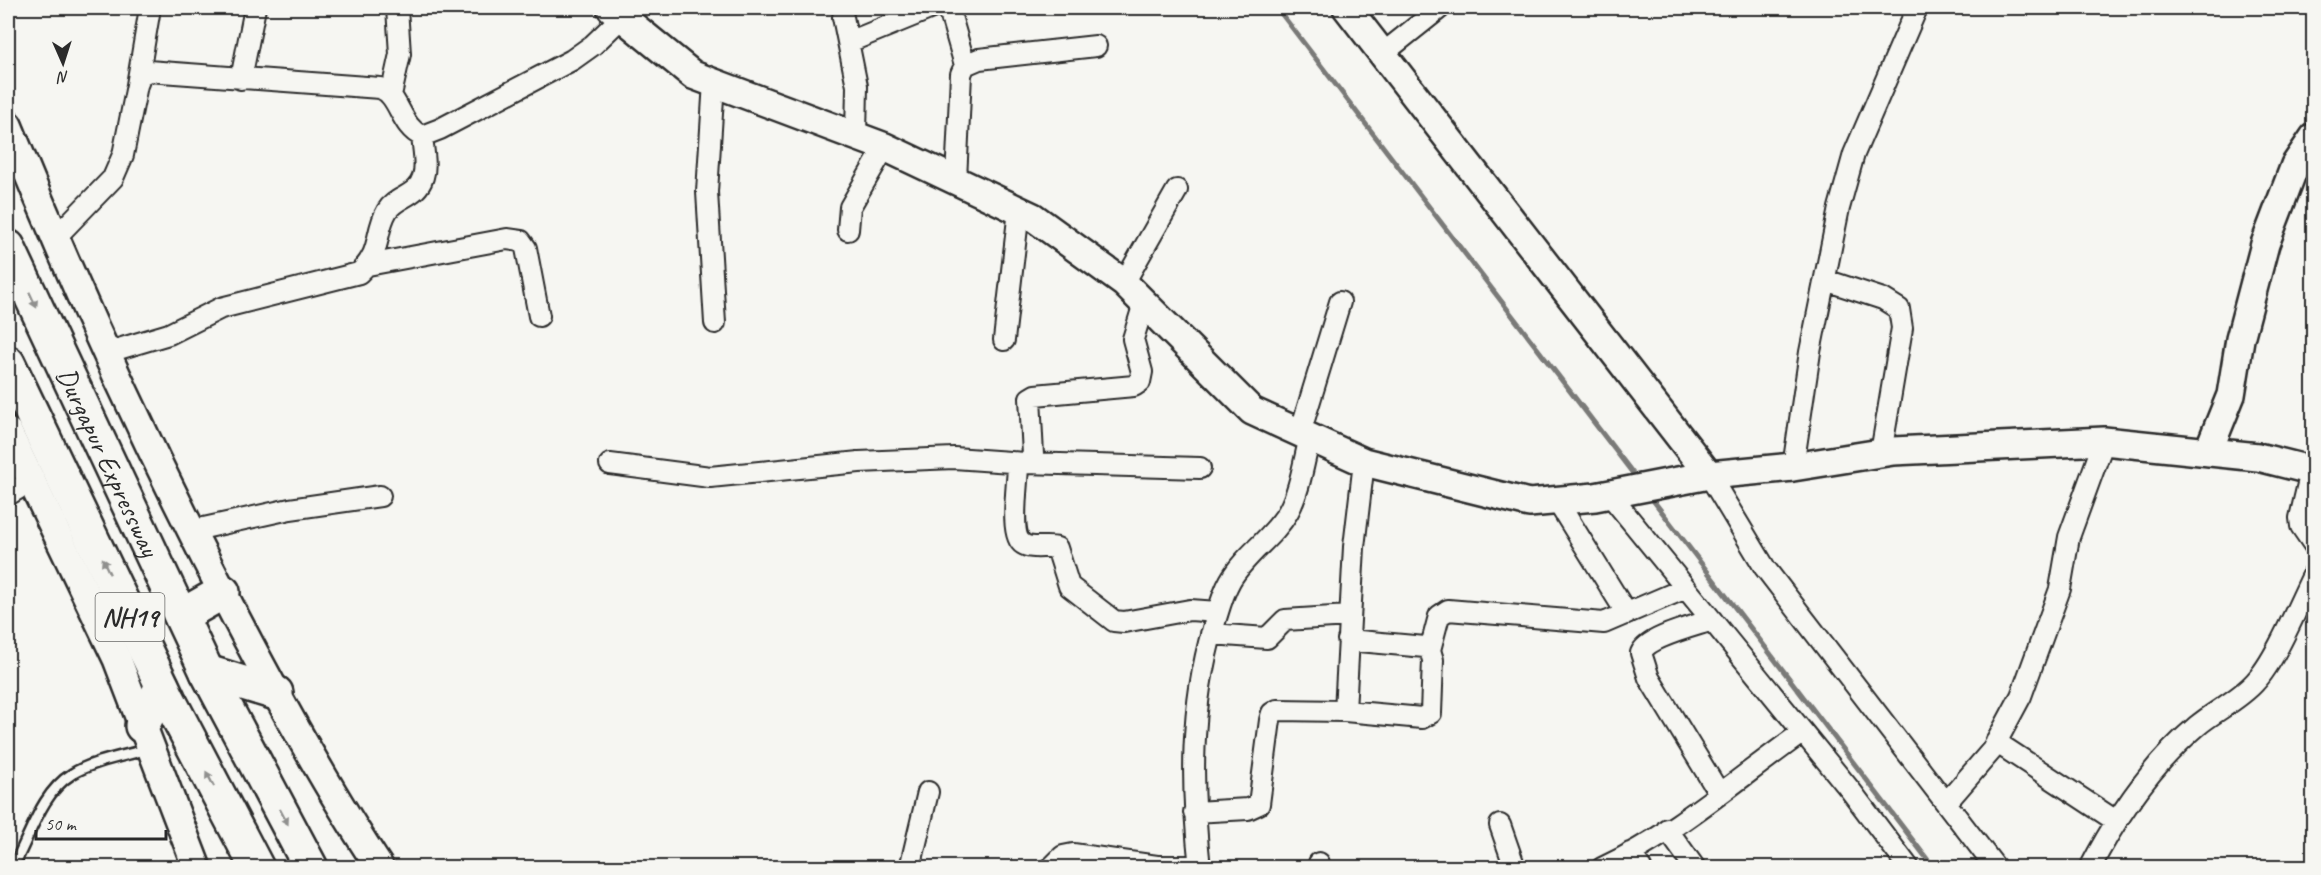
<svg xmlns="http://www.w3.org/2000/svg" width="2321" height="875" font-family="Caveat,sans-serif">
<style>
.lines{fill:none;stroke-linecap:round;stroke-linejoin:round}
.stream{stroke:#7a7a78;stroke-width:5}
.lane-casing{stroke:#2b2b2b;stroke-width:14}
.street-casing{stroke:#2b2b2b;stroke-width:24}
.secondary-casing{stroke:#2b2b2b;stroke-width:32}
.highway-casing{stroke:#2b2b2b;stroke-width:38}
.lane{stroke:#f6f6f2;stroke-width:9}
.street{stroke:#f6f6f2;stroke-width:20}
.secondary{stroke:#f6f6f2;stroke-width:27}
.highway{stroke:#f6f6f2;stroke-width:33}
.oneway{fill:#90908e}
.labels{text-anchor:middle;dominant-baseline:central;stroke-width:4.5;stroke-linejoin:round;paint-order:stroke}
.shield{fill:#f6f6f2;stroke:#686867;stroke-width:1.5}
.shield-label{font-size:27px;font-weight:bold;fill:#2b2b2b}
.street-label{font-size:28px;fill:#2b2b2b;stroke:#f6f6f2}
</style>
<rect width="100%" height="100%" fill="#f6f6f2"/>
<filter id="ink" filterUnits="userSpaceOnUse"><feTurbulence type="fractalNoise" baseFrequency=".0167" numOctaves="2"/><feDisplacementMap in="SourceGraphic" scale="12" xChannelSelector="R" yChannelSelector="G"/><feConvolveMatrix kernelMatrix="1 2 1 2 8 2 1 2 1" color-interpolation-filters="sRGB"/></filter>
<g filter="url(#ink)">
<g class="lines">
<path class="stream" d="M1277,8L1638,480
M1649,495L1934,868"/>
<defs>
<path id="lane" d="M18,857C32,829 44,791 72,774C93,761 124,756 148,749"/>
<path id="street" d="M943,8L950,13L965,65
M843,17L857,86L856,135
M849,42L932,8
M1381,55L1440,8
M241,79L255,8
M714,82L707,192L715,323
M137,85L150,8
M391,95L400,54L397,8
M956,180L961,74L965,65L979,59L1096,46
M848,230L850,207L885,147
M54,239L113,178L123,155L137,85L141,75L148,71L380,88C400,95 400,127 422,136L440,129L572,60L593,45L622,17
M368,265L507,239L521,241L526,248L539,316
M1825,280L1883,299L1899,309L1902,328L1881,453
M1124,283L1177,190
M1004,340L1019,210
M105,353L169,334L221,308L359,273C383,251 374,233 387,211C396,196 417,197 423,177C427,165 423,149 422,136
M1300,433L1340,302
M1025,463L1200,468
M610,464L710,477L859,462L954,458L1025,463L1030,461L1033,455L1030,398L1035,395L1134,386L1140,382L1142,372L1133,339L1144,303
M1018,465C1018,482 1009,536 1023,544C1032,550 1047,545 1057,548L1069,586L1114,621L1124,622L1190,610L1218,612
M1793,467L1810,352L1839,208L1854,154L1917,8
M2311,471L2300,518L2301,526L2314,545
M1709,475L1765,568L1996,868
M8,495L31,481
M1610,495L1851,791L1909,868
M1557,501L1627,614
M190,531L290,509L380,496
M1712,620C1695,626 1647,637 1641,653L1649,678L1719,793
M1211,634L1267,638L1285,620L1349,616
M1430,650L1439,616L1448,610L1604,623L1686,588
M1345,711L1354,547L1364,462
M1996,742L2116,821
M1947,802L1992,750L2021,696L2060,589L2069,537L2104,441
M1194,812L1248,809L1259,804L1270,720L1272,713L1277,710L1345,711L1422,718L1431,713L1433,660L1430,650L1425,647L1348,640
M1500,825L1515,868
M1667,829L1695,868
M1630,853L1641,868
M910,868L928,792
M1051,868L1063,856L1073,854L1157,866H1200
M1200,868C1191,787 1190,707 1213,628C1218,613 1222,595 1230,581C1245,554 1273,538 1288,512C1300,491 1304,460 1310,437
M1319,868V863
M1602,868C1675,834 1738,778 1803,732
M2090,868C2118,814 2151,765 2197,726C2216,710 2239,700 2255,682C2276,660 2299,603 2314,573"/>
<path id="secondary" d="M611,8L693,75L885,147L1033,217L1124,283L1252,411L1364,462L1529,503L1595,497L1709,475L1793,467L1893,451L2104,441L2258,457L2314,471
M1347,8L1709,475
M8,125C77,294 152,458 237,620C281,704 327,788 380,868
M8,432L117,659L197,868
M2208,452L2231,395L2240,339L2265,244L2295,165L2314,137"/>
<g id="highway">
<path id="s1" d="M8,247L207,672L311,868"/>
<path d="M8,363L169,700L257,868"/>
<path d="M181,616L223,592"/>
<path d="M207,672L276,693"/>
<path d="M142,726L162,686"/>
</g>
</defs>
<use href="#lane" class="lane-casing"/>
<use href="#street" class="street-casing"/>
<use href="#secondary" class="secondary-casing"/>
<use href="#highway" class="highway-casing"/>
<use href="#lane" class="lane"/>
<use href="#street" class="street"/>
<use href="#secondary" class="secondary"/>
<use href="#highway" class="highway"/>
</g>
<defs><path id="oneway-solid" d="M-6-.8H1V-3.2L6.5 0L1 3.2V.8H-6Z" transform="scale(1.5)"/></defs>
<g class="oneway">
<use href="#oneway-solid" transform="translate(33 300) rotate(65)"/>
<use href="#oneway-solid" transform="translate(106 566) rotate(-115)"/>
<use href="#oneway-solid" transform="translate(210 779) rotate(-118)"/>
<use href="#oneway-solid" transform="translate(284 817) rotate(62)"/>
</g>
</g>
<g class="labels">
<rect class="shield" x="95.5" y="593" width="69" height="48" rx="4.5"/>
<g class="shield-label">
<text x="130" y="617">NH19</text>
</g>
<g class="street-label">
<text stroke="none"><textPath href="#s1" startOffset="237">Durgapur Expressway</textPath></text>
</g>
</g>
<rect width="2321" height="875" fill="none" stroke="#f6f6f2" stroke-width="30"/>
<rect x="15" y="15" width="2291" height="845" fill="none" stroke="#2b2b2b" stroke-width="2" filter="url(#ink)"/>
<g transform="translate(63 63) rotate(177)" stroke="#f6f6f2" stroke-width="4.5" paint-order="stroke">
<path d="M0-4.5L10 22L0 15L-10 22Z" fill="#2b2b2b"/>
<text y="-9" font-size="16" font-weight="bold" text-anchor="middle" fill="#2b2b2b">N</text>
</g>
<path d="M36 830v9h130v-9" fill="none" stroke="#2b2b2b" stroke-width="3"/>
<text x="45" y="830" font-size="18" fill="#2b2b2b" stroke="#f6f6f2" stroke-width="4.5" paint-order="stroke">50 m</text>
</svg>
